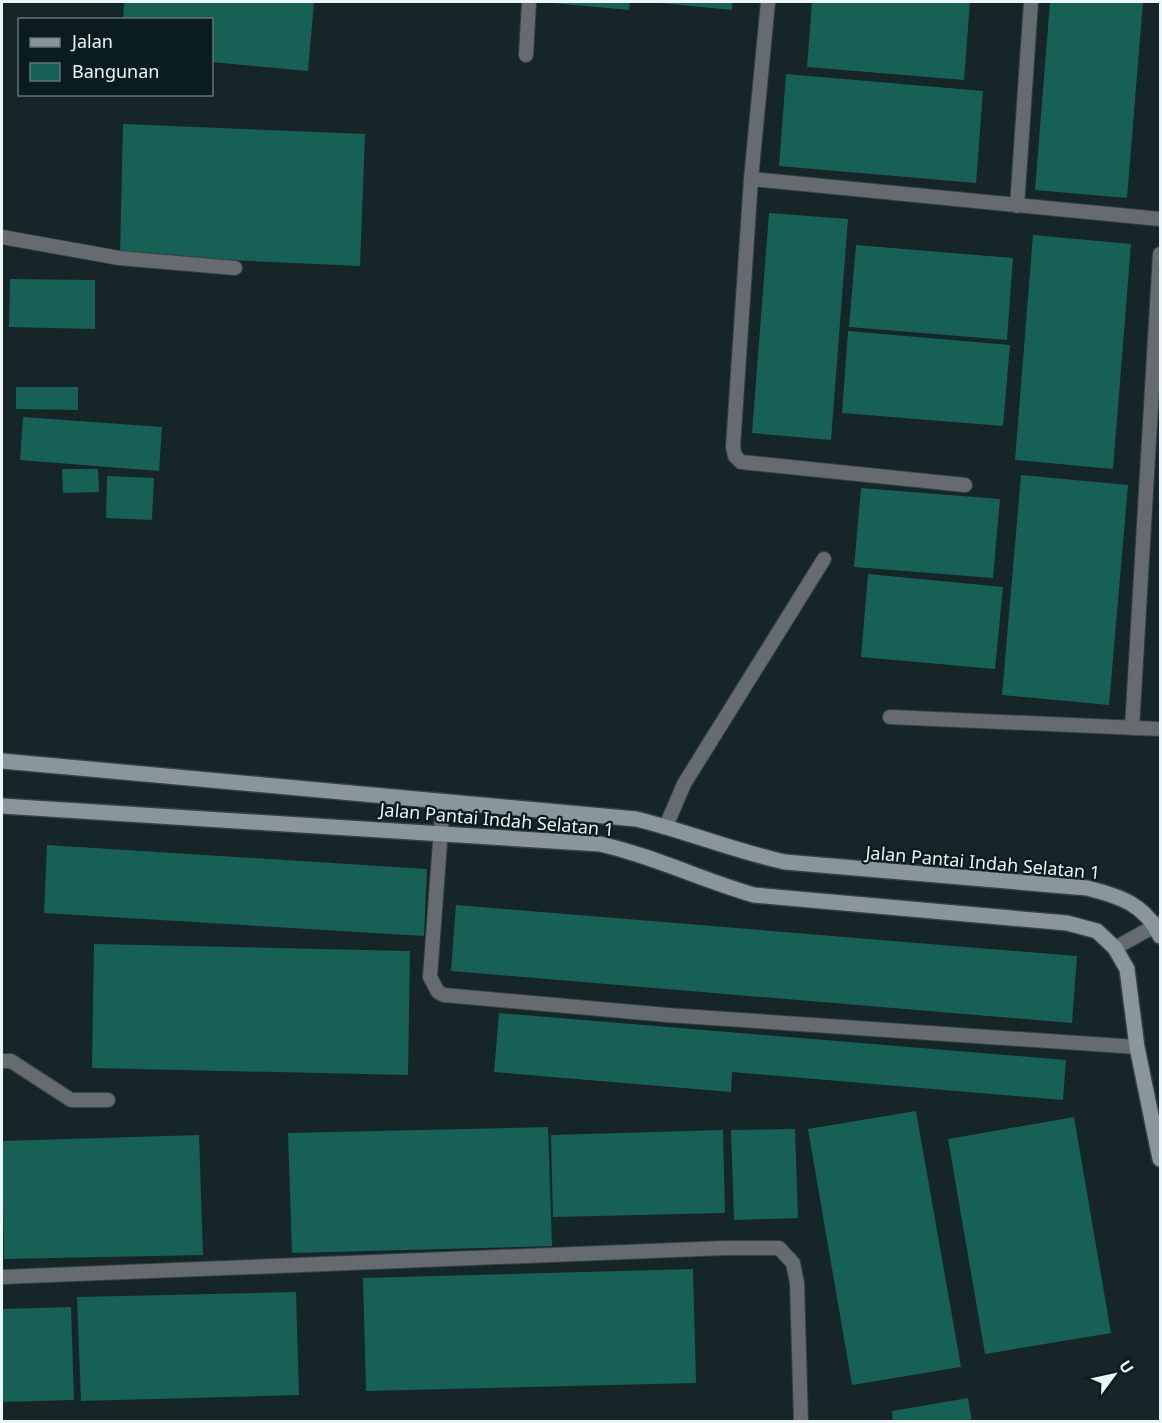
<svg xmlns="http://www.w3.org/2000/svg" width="1162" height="1423" font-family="'Noto Sans',sans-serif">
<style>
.building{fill:#176055}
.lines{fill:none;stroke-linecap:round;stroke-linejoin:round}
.lane-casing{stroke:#334245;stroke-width:16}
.secondary-casing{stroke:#334245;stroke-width:18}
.lane{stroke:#656b6f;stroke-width:14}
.secondary{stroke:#8b959c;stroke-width:15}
.labels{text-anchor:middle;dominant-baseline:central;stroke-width:4.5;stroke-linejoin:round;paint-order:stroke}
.street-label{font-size:18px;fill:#ebf6f7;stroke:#0b1c1e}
</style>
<rect width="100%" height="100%" fill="#152528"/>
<path class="building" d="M124,2H314L308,71L212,62V20H123Z
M542,2H630L629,10Z
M650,2H732V10Z
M812,2H970L964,80L807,67Z
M1050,2H1143L1127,198L1035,190Z
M786,74L983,91L976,183L779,166Z
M123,124L365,134L360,266L120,255Z
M769,213L848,219L831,440L752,433Z
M1033,235L1131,244L1113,469L1015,460Z
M856,245L1013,258L1007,340L849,327Z
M10,279L95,280V329L9,327Z
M848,331L1010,345L1003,426L842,413Z
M16,387H78V410L16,409Z
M23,417L162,427L159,471L20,460Z
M62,469H98L99,492L63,493Z
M1021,475L1128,485L1109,705L1002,695Z
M107,476L154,478L152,520L106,518Z
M861,488L1000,499L993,578L854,567Z
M868,574L1003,587L995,669L861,657Z
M47,845L427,869L424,936L44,913Z
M456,905L1077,956L1072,1023L451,971Z
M94,944L410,951L408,1075L92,1068Z
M499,1013L1066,1060L1063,1100L732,1072L731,1092L494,1072Z
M916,1111L961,1367L852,1385L808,1129Z
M1074,1117L1111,1333L985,1354L948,1139Z
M548,1127L552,1246L292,1253L288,1133Z
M795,1129L798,1218L734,1220L731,1130Z
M723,1130L725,1213L553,1217L551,1135Z
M199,1135L203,1255L4,1259L2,1141Z
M693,1269L696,1383L366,1391L363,1278Z
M296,1292L299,1395L81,1401L77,1297Z
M71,1307L74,1400L2,1402V1309Z
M968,1398L972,1422H893L892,1411Z"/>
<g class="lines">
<defs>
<path id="lane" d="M768,2L751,179L733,447L735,456L741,462L965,485
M526,55L529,2
M751,179L1160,219
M1017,206L1031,2
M2,237L119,258L235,268
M890,717L1160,729
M1132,728L1160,254
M443,802L430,977L438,992L444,995L667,1015L1137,1047
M666,826L684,784L824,559
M1115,948L1160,923
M2,1061H11L71,1100H108
M2,1277L724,1248H779L793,1263L797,1283L801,1422"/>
<path id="secondary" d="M2,761L636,819C686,831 734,851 785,862L1087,888C1119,896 1145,904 1160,936
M2,806L600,844C653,856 702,880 754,895L1067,923L1097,931L1115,948L1127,969L1137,1047L1160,1159"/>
</defs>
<use href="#lane" class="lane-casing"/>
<use href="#secondary" class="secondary-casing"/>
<use href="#lane" class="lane"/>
<use href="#secondary" class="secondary"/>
</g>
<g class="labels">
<g class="street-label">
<text transform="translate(497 819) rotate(5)">Jalan Pantai Indah Selatan 1</text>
<text transform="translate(983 862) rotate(5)">Jalan Pantai Indah Selatan 1</text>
</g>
</g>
<rect width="1162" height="1423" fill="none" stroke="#ebf6f7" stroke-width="6"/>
<rect x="18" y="18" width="195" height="78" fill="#0b1c1e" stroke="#657375" stroke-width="1.5"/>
<rect x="30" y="38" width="30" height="9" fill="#8b959c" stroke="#657375" stroke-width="1.5"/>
<text x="72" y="48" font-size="18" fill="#ebf6f7">Jalan</text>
<rect x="30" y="63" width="30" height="18" fill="#176055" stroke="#657375" stroke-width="1.5"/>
<text x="72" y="78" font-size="18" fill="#ebf6f7">Bangunan</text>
<g transform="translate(1114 1375) rotate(57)" stroke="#0b1c1e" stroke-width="4.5" paint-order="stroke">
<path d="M0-4.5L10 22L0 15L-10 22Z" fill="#ebf6f7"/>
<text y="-9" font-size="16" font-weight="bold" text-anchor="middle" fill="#ebf6f7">U</text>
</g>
</svg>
